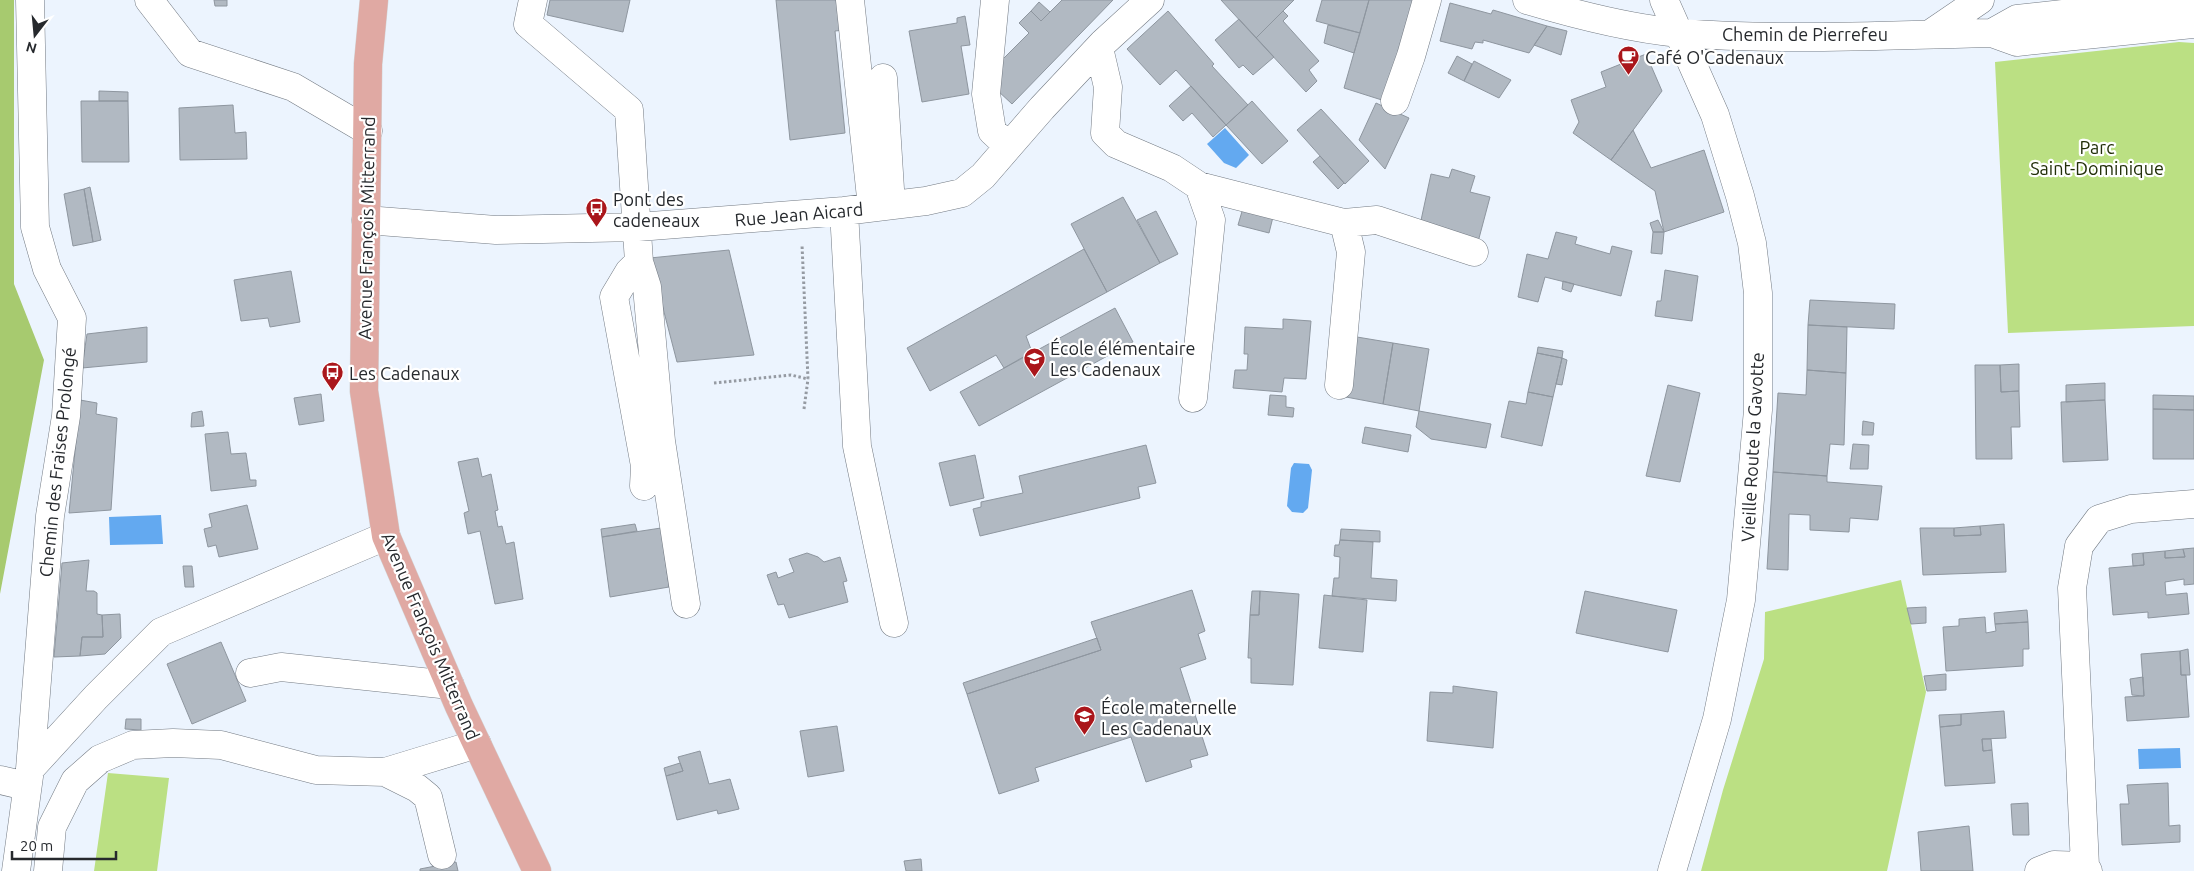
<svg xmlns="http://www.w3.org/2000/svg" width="2194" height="871" font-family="Ubuntu,sans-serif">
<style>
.green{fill:#bbe083}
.forest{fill:#a7ca6f}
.water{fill:#63a9f0}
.building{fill:#b1b9c2;stroke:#8e969f}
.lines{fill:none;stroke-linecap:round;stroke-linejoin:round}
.minor-casing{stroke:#737a83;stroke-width:29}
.major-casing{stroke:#d4d4d5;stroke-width:29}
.path{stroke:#959aa2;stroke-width:3;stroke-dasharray:2.5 2.5;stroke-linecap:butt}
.minor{stroke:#fff;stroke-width:28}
.major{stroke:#e0a9a3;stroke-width:28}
.labels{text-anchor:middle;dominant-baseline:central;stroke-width:4.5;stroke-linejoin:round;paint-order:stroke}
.street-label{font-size:18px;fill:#26292d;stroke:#fff}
.poi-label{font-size:18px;fill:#26292d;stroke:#fff;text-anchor:start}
.park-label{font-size:18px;fill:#222f09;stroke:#fff}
</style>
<rect width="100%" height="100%" fill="#ecf4fe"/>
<path class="green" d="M2179,42L2194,43V326L2008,333L1995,62Z
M1901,580L1926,692L1887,871H1701L1723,790L1764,659L1765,612Z
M108,773L169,778L157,871H94Z"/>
<path class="forest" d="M0,0H14V284L44,360L0,594Z"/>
<path class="water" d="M1225,128L1249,155L1236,168L1224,163L1207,144Z
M1294,463L1309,464L1312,470L1308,508L1303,513L1292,512L1287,506L1291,468Z
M161,515L163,544L110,545L109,517Z
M2180,748L2181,768L2139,769L2138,749Z"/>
<path class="building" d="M214,0H227V6H215Z
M550,0H630L623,32L547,15Z
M776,0H841L845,30L835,31L845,133L790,140Z
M1062,0H1113L1012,104L997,90L1000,62L1029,33L1019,23L1031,11L1041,21Z
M1221,0H1294L1256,38Z
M1322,0H1369L1360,33L1316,21Z
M1369,0H1414L1385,101L1344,88Z
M1039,2L1050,12L1041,21L1031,11Z
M1450,3L1491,14L1493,10L1547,26L1529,53L1483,40V43L1475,42L1472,49L1440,41Z
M1168,11L1214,64L1212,66L1248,105L1226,125L1176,70L1160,85L1127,49Z
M1283,11L1288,16L1283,21L1319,61L1309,70L1317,81L1306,92L1256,38Z
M965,16L970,45L961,46L969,94L922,102L909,31L957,23V18Z
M1239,19L1274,57L1253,75L1243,65L1239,68L1215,40Z
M1328,25L1360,33L1354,53L1324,43Z
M1547,26L1567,31L1561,55L1534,45Z
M1646,54L1662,91L1611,160L1573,133L1579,122L1571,100L1606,87L1601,72Z
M1457,56L1472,64L1464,81L1448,73Z
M1474,61L1511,80L1499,98L1464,81Z
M1191,86L1226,125L1213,137L1192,113L1183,121L1169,106Z
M99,91L128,92V101H99Z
M81,101H128L129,162H82Z
M1252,101L1288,141L1262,164L1226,125Z
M1376,103L1409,118L1385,169L1359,140Z
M233,105L235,133L246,132L247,159L180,160L179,108Z
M1321,109L1369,161L1345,184L1297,130Z
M1633,130L1651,168L1704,150L1724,212L1664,232L1655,191L1611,160Z
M1320,156L1344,183L1338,189L1313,162Z
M1452,169L1475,176L1470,192L1490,197L1478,242L1420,225L1431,174L1449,178Z
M90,187L101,240L93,242L84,189Z
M84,189L93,242L73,246L64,194Z
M1123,197L1160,263L1107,292L1071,224Z
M1243,208L1273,217L1269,233L1238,225Z
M1156,211L1178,254L1160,263L1137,220Z
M1658,220L1664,232H1653L1650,223Z
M1556,232L1577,237L1575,244L1610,254L1612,246L1632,251L1621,296L1545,277L1538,302L1518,297L1527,254L1548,259Z
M1653,232H1664L1662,254L1651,253Z
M1084,249L1107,292L1026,336L1032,352L1004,368L996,355L930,391L907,348Z
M729,250L754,355L677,362L650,258Z
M1665,270L1698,276L1692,321L1655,316L1657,301H1661Z
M291,271L300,322L270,327L268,318L241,321L234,280Z
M1563,281L1574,284L1571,292L1562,289Z
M1810,300L1895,304L1894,329L1808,325Z
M1115,308L1133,342L979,426L960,392Z
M1283,319L1311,321L1306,379L1284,378L1282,392L1233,388L1235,370H1247L1248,354H1244L1245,327L1283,329Z
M1808,325L1847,327L1846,373L1807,370Z
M147,327V362L82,368L87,334Z
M1357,337L1393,343L1383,404L1346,397Z
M1393,343L1429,349L1419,411L1383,404Z
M1538,347L1563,351L1562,358L1537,353Z
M1537,353L1562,358L1553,397L1528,392Z
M1562,358L1567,360L1562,385L1556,384Z
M2019,364V391L2001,392L2000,365Z
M1975,365H2000L2001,392L2019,391L2020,427H2011L2012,459H1976Z
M1807,370L1846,373L1844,445L1830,444L1827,476L1773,472L1778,393L1806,395Z
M2105,383V400L2066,402V385Z
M1668,385L1700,393L1680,482L1646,476Z
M1528,392L1553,397L1542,446L1501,437L1509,401L1526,404Z
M321,394L324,421L299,425L294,398Z
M1270,395L1286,396V407L1294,408L1293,417L1268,415Z
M2153,395L2194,396V410L2153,409Z
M80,400L97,403L96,414L117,418L111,510L69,513Z
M2105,400L2108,460L2063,462L2061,402Z
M2153,409L2194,410V459H2153Z
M202,411L204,426L191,427L192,413Z
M1419,411L1491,424L1486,448L1431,439L1416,427Z
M1863,421L1874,423L1873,435H1862Z
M1365,427L1411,435L1408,452L1362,443Z
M228,432L231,454L246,453L250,480H256V486L211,491L205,434Z
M1853,444L1869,445L1868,469H1850Z
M1146,445L1156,483L1138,487L1140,498L980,536L973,509L981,507V502L1023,493L1019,476Z
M975,455L984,498L950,506L939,463Z
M478,458L482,477L491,474L498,510L495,511L498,527L502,526L506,544L514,542L523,599L495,604L480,531L468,534L464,513L469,511L458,462Z
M1773,472L1827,476V482L1882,486L1878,520L1850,518L1849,532L1810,530V515L1789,514L1788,570L1767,569Z
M247,505L258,549L219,557L216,545L208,547L204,529L212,527L209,514Z
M635,524L637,531L602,537L601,529Z
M2004,524L2006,572L1923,575L1920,528H1954V536L1981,535L1980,526Z
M1980,526L1981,535L1954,536V528Z
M661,528L669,587L610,597L602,537Z
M1341,529L1380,531V542L1340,540Z
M1340,540L1373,542L1371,578L1397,580L1396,601L1332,596L1334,578H1339L1340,557L1334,556L1335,545H1339Z
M2194,548V584L2184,585V579L2165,582L2166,595L2187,593L2189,614L2148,618V612L2113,615L2109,568L2144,565L2143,553L2165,551V558L2185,557L2183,549Z
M2183,549L2185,557L2165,558V551Z
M807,553L818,557L824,562L840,557L847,581L843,582L848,602L789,618L784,604L778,605L767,575L776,572L778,578L794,572L789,559Z
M2143,553L2144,565L2133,566L2132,554Z
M89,560L86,591H94L97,593V614L102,615L103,637H82L80,656L54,657L62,563Z
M183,566H192L194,587H185Z
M1192,590L1205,631L1198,634L1206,659L1180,668L1208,755L1190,760L1192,767L1146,782L1131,737L1035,768L1039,781L999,794L967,694L1101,650L1091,622Z
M1252,591H1260L1259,615H1250Z
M1260,591L1299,594L1293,685L1251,683V658H1248L1250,615H1259Z
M1585,591L1677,610L1668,652L1576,633Z
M1324,595L1367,600L1363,652L1319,648Z
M1926,607V623L1911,624L1907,608Z
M2027,610L2028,622L1995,624L1994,613Z
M120,614L121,638L105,654L80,656L82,637H103L102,615Z
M1985,617L1986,633L1996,631L1995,624L2028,622L2029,649H2023V666L1946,671L1943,627L1959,626V619Z
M1097,638L1101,650L967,694L963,683Z
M221,642L246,701L192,724L167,664Z
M2188,649L2190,675H2181L2180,651Z
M2180,651L2181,675H2186L2189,717L2127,721L2125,697L2144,696L2141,654Z
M1946,674V690L1927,691L1924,676Z
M2143,677L2144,696L2132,695L2130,679Z
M1453,686L1497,692L1493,748L1427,741L1430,692L1453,693Z
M2004,711L2006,738L1982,739L1983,751L1992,750L1995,783L1945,786L1940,727L1961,725V714Z
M1961,714V725L1940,727L1939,715Z
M126,719H141V730L125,729Z
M837,726L844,771L808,777L800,731Z
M1982,739H1991L1992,750L1983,751Z
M700,751L709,784L730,779L739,809L718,814L717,810L677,820L666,776L683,771L678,757Z
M680,763L683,771L666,776L664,768Z
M2168,783L2169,826L2180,825V842L2122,845L2120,804H2129L2127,785Z
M2028,803L2029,835H2013L2011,804Z
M1969,826L1973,871H1921L1918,832Z
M921,859L922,871H906L904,861Z
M456,862L458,871H420V869Z"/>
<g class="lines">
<defs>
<path id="minor" d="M149,0L190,53L293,87L368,131
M533,0L528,24L629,110L639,262L647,287L661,441L686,604
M850,0L872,207
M995,0L986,94L992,131L1008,146
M1527,0C1577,15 1627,28 1679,33C1782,41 1888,35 1992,33L2017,42L2194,24
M1664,0L1715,115L1740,196L1752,243L1758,293V410L1741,600L1717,719L1672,871
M1992,33L2017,19L2189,0
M1930,34L1980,0
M1099,48L1108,87L1105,133L1116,144L1172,168L1199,186L1211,220L1193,398
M883,78L891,205
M1395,101L1411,56L1427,0
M1199,186L1344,223L1351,252L1339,385
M844,211L857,446L894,623
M366,220L496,230L638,227L844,211L926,201L962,193L983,176L1042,108L1103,43L1150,0
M1344,223L1377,220L1474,252
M639,262L629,272L614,297L645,466L644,486
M250,673L281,667L450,685
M30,769L96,697L161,632L386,536
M385,772L417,788L428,797L442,855
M0,780L26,786
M16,871L30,769L50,516L66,416L72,318L47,269L35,227L30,0
M48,871L52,827L75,781L100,759L133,745L173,743L221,745L316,770L385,772L477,744
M2039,871L2054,865L2085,866
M2088,871L2085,866L2072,588L2079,546L2099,519L2131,509L2194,504"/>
<path id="major" d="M374,0L368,64L364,391L386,536L459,706L537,871"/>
</defs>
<use href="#minor" class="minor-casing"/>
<use href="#major" class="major-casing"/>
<path class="path" d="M714,383L791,375L808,379L802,245
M804,409L808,379"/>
<use href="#minor" class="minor"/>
<use href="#major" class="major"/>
</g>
<defs>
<symbol id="cafe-pin" viewBox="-11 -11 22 30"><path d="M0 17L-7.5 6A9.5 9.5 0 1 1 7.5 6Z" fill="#aa161b" stroke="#fff"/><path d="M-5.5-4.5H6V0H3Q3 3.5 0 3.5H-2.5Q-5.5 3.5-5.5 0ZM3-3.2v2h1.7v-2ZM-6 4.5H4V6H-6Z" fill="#fff"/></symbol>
<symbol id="bus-pin" viewBox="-11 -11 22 30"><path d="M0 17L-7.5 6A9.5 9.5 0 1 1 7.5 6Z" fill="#aa161b" stroke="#fff"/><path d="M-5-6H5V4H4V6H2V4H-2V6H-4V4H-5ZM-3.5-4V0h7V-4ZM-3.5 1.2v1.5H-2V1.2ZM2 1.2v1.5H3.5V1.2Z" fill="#fff"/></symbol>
<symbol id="school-pin" viewBox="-11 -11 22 30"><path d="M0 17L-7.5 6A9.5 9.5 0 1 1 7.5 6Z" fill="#aa161b" stroke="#fff"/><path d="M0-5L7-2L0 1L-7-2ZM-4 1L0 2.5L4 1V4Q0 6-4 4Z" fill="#fff"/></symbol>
</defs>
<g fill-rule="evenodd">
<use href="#cafe-pin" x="1616" y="44" width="25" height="34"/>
<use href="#bus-pin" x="584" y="196" width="25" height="34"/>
<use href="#school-pin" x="1022" y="346" width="25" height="34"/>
<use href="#bus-pin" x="320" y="360" width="25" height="34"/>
<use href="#school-pin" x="1072" y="704" width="25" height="34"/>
</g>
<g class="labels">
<g class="street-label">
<text x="1805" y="34">Chemin de Pierrefeu</text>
<text transform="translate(799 214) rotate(-5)">Rue Jean Aicard</text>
<text transform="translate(366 228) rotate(-89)">Avenue François Mitterrand</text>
<text transform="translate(1752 447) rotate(-87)">Vieille Route la Gavotte</text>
<text transform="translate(57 462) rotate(-84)">Chemin des Fraises Prolongé</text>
<text transform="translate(431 636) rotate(67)">Avenue François Mitterrand</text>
</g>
<g class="poi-label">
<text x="1645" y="57">Café O'Cadenaux</text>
<text x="613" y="199">Pont des<tspan x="613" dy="21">cadeneaux</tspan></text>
<text x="1050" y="348">École élémentaire<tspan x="1050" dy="21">Les Cadenaux</tspan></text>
<text x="349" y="373">Les Cadenaux</text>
<text x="1101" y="707">École maternelle<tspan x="1101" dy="21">Les Cadenaux</tspan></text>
</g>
<g class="park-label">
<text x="2097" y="147">Parc<tspan x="2097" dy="21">Saint-Dominique</tspan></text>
</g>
</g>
<g transform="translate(35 35) rotate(196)" stroke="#ffffff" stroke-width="4" paint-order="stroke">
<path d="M0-4L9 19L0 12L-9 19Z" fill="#26292d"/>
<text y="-8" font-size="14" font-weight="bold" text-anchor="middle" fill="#26292d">N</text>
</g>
<path d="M12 851v8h104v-8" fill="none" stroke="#26292d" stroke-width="2.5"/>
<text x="20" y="851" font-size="15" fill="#26292d" stroke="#ffffff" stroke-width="4" paint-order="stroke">20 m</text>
</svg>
